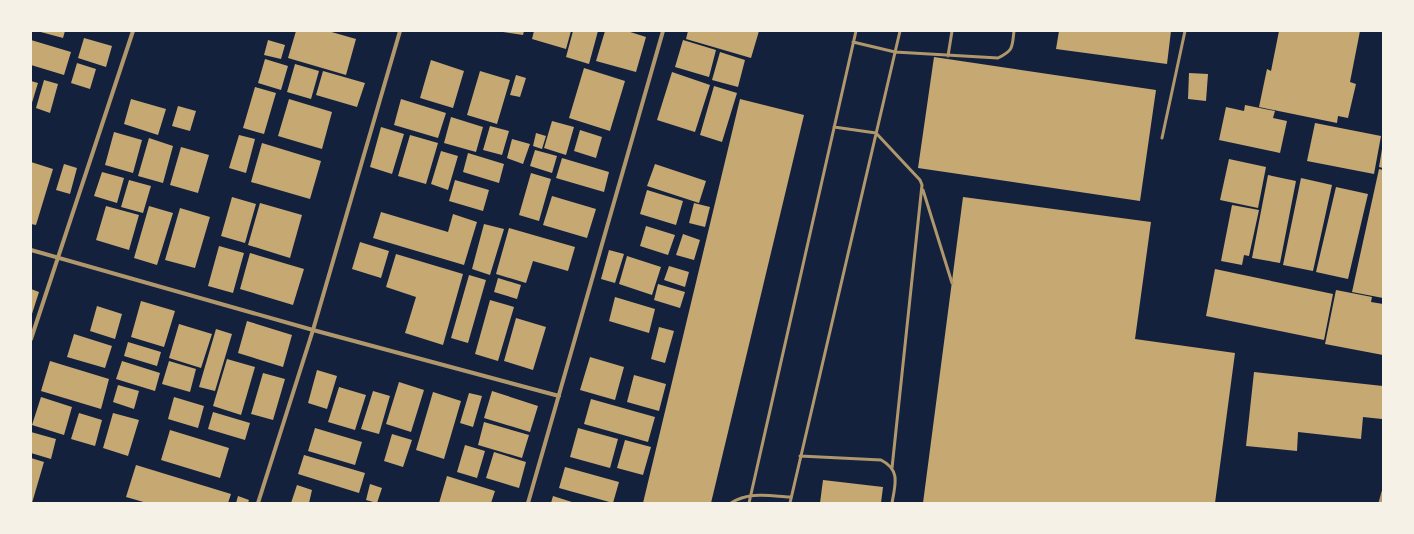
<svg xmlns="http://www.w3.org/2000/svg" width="1414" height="534" font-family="Karla,sans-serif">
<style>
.building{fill:#c6a872}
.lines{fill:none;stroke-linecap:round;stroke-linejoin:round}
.service{stroke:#b1986c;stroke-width:3}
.minor{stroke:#b1986c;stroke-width:4}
</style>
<rect width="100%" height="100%" fill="#14213d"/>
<path class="building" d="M37,31H65L63,38Z
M296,31H328L356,39L346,75L288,58Z
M496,31H524L523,35Z
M534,31H571L566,49L532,39Z
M573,31H598L589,64L566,57Z
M605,31H627L646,37L636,72L596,61Z
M688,31H759L751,58L686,39Z
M1059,31H1171L1167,64L1056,49Z
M1279,31H1360L1350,82L1356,84L1348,118L1338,116L1337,123L1259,107L1267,69L1271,71Z
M84,38L112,46L106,67L78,58Z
M31,40L71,52L64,75L31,65Z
M268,40L285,45L281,59L264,55Z
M683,40L716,50L709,77L675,67Z
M720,52L745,60L738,87L712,80Z
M934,57L1156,90L1140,201L918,168Z
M265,59L288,66L281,90L258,83Z
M431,60L464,71L453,108L420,98Z
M77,63L96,69L90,89L71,83Z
M295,64L319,71L311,99L287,92Z
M584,68L625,81L610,131L569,118Z
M323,71L365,83L357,107L316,95Z
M480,71L510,80L497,124L467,115Z
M672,72L710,85L695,132L657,120Z
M1189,73L1208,74L1206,101L1188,99Z
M516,75L526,78L520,97L510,95Z
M44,80L58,84L50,113L36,108Z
M31,81L38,83L31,106Z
M714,86L737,93L722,142L700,135Z
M255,87L276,93L264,134L243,128Z
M131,99L166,109L158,135L124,124Z
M289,99L332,112L322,149L278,136Z
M401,99L446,113L438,138L394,125Z
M740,99L804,115L711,503H643Z
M1245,105L1275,111L1273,118L1287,121L1280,153L1219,140L1226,107L1244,111Z
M178,106L196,111L190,131L172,126Z
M451,117L483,127L476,152L444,143Z
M552,121L574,127L566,155L544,148Z
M1315,123L1381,136L1374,174L1307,161Z
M490,126L509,131L502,155L483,150Z
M381,127L404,134L392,174L370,167Z
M580,130L602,137L596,158L574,151Z
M114,132L142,140L133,173L105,165Z
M536,133L546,136L542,149L533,146Z
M239,135L255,139L246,173L229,168Z
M410,135L438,143L426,184L398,176Z
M149,138L173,146L163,183L138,176Z
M512,139L530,144L523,164L507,158Z
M262,143L321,161L310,199L251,182Z
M181,147L209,155L198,193L170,185Z
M1382,149H1383V168L1379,167Z
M535,150L557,156L552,173L530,166Z
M441,151L458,156L448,190L431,184Z
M468,153L504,164L499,183L463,172Z
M562,158L609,172L604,192L556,178Z
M1229,159L1266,167L1258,208L1220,200Z
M31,162L53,169L36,225L31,224Z
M64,164L77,168L70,194L56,190Z
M655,164L706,181L699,203L647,186Z
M1379,169L1383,170V298L1352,292Z
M102,172L124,178L117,203L94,196Z
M531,173L551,179L539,221L519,215Z
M1268,175L1296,181L1280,263L1252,258Z
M1301,178L1332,185L1313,271L1283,265Z
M129,180L151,186L143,213L121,207Z
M455,180L489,190L483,211L449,201Z
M1336,187L1368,194L1348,279L1316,272Z
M647,190L683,201L676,225L640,214Z
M552,196L596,209L587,238L543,225Z
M232,197L256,204L245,243L221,236Z
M963,197L1151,222L1135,339L1235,353L1215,503H923Z
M260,203L302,215L290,258L248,245Z
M694,203L710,207L705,227L689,223Z
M1232,205L1259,210L1249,256L1244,255L1242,265L1221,261Z
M106,206L139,215L129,250L96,240Z
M149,206L173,213L157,265L134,258Z
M180,208L210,217L195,268L165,260Z
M381,212L448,232L453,214L477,222L464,265L373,238Z
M484,224L504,229L490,275L472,269Z
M646,226L675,235L668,255L640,246Z
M509,228L575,247L568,271L533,261L526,283L496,274Z
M683,234L700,240L694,260L676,255Z
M360,242L389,251L381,278L352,269Z
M219,246L244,253L233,293L208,286Z
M609,250L624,254L615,283L601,279Z
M250,253L304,269L293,305L240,289Z
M396,254L463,274L443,345L405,333L416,297L386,287Z
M627,256L661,267L652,295L619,284Z
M669,266L689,272L685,287L664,280Z
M1215,269L1333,294L1324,340L1206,316Z
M469,275L486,280L468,343L451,338Z
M498,278L521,285L517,299L494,292Z
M658,284L685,292L680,308L654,300Z
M31,289L39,292L31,317Z
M1336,290L1372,297L1371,302L1383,304V355L1325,344Z
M615,297L655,309L649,333L609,321Z
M490,300L514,307L498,361L475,354Z
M141,301L175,311L164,347L131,337Z
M97,306L122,314L115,339L90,331Z
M516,318L546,327L533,370L504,361Z
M247,321L292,335L283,367L238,353Z
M179,324L212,334L201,368L169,358Z
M659,327L674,331L665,363L651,359Z
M216,329L232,334L215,391L199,387Z
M74,334L112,346L105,368L67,357Z
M128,342L161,352L157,366L124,356Z
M590,357L624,367L615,400L580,390Z
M227,359L255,367L241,415L213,406Z
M50,361L109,379L101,409L41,391Z
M122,361L160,373L155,391L116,379Z
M169,361L196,369L190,392L162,384Z
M317,370L337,376L327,409L308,403Z
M1254,372L1383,386L1382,419L1363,417L1361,439L1298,432L1297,451L1246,446Z
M263,373L285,379L273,420L251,414Z
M634,375L666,384L659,411L627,402Z
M399,382L424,390L411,432L386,424Z
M118,385L139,391L134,409L113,402Z
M339,387L366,395L355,430L328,422Z
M373,391L390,396L379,434L361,429Z
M492,391L538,406L530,432L484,418Z
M433,392L461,401L444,459L416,450Z
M469,393L482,396L473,427L460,423Z
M41,397L72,407L64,435L32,425Z
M174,397L204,406L198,428L168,419Z
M591,399L655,417L648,442L584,424Z
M213,412L250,423L245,440L208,429Z
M79,413L102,420L95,446L71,439Z
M113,413L139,420L128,456L103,448Z
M484,422L529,435L522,458L478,445Z
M315,428L362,442L355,465L308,451Z
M578,428L618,439L610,468L570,457Z
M170,430L229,448L220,478L161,460Z
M31,432L56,439L51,459L31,453Z
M392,434L412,440L403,467L384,461Z
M625,440L651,447L643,475L617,468Z
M465,445L485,451L477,478L457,472Z
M494,452L526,462L519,488L486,478Z
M304,455L365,473L359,493L298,474Z
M31,458L44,462L32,503H31Z
M136,465L231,494L228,503H147L126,497Z
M565,467L619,482L613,503L559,488Z
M447,476L495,491L491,503H439Z
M823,480L883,487L881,503H820Z
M370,484L382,488L377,503L366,500Z
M297,485L312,490L309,503H291Z
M238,496L249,500L248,503H236Z
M553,496L575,503H551Z"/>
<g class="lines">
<path class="service" d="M853,42L895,52L998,58C1014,50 1012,47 1014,31
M948,56L952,31
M834,127L876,133L920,180L922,185L892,468
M1162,138L1185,31
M923,190L952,283
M800,456L881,460C901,470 895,485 892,503
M731,503C749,491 770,496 790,497
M749,503L856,31
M790,503L900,31
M1380,503L1383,492"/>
<path class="minor" d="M31,250L313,330L559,396
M31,339L133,31
M258,503L313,330L400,31
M528,503L663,31"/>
</g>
<rect width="1414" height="534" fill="none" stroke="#f6f1e7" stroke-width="64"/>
</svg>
